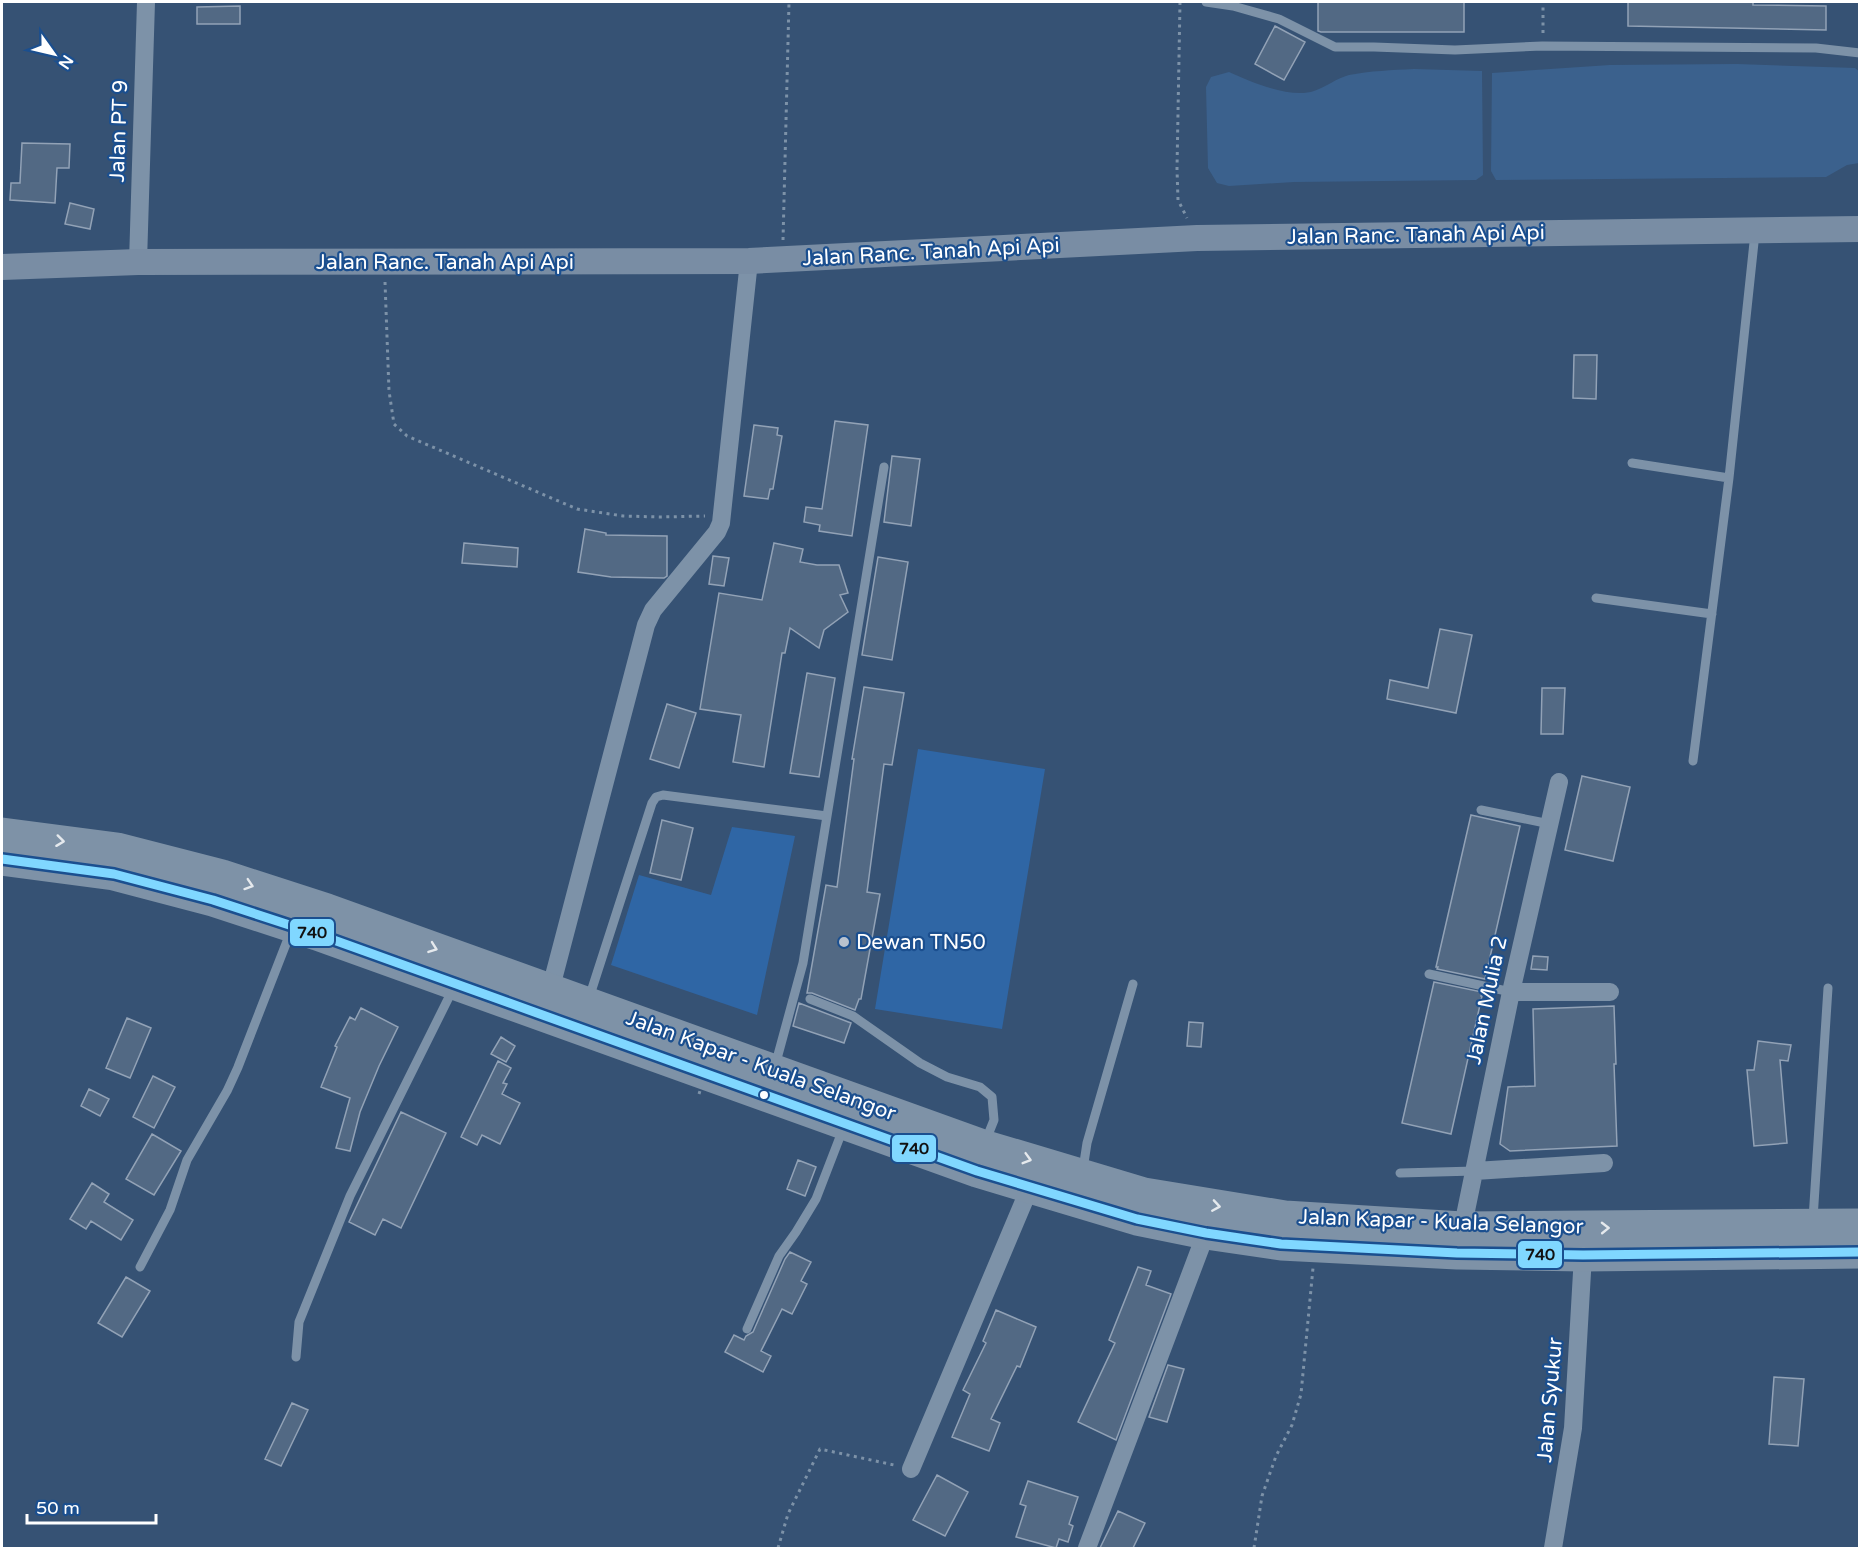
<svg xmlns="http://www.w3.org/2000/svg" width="1861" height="1550" font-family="'Varela Round',sans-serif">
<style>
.green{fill:#2f66a5}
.water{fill:#3b618d}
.building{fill:#526984;stroke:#92a2b6;stroke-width:1.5}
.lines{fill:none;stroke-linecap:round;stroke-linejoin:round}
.path{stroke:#7d92a8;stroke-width:3;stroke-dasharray:3 4.5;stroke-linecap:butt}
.lane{stroke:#7d92a8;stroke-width:9}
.street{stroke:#7d92a8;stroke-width:18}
.secondary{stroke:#798da4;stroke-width:26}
.highway{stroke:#7e92a7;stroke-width:33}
.path-bridge{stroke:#7d92a8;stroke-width:3;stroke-dasharray:3 4.5;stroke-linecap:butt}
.bus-1-casing{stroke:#1b4f8f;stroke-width:14}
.bus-1{stroke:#80d7ff;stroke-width:9}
.oneway{stroke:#e5e9ed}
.poi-dot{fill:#b9c2ce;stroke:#1b4f8f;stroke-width:2}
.bus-dot{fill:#fff;stroke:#1b4f8f;stroke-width:2}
.labels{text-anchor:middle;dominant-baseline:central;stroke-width:4.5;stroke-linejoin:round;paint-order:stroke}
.street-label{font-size:21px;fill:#fff;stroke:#1b4f8f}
.poi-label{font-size:21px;fill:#fff;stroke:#1b4f8f;text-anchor:start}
.line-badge{stroke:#1b4f8f;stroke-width:2}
.pale-badge-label{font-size:16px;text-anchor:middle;font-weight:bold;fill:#111}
</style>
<rect width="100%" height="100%" fill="#365274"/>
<path class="green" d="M918,749L1045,769L1002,1029L875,1009Z
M732,827L795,836L757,1015L611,965L639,875L711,895Z"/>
<path class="water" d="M1737,64L1855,68L1860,72L1859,163L1847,165L1826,177L1496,180L1491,171L1492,73L1610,65Z
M1414,69L1482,71L1483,175L1476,180L1294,182L1229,186L1217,183L1208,168L1206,87L1211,77L1229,72C1251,82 1291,99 1314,91C1326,87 1337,78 1349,75C1370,71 1392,70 1414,69Z"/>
<path class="building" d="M1318,2H1464V32H1321L1318,31Z
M1628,2H1753V5L1826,6V30L1628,26Z
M240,6V24H197V7Z
M1275,26L1305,42L1284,80L1255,64Z
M22,143L70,144L69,168H57L55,203L10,200L11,183H20Z
M70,203L94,209L90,229L65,224Z
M1574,355H1597L1596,399L1573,398Z
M835,421L868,425L852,536L819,531L820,525L804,522L806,507L822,509Z
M754,425L778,428L777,435L782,436L773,489H770L768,499L744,496Z
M892,456L920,459L911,526L884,522Z
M585,529L606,533V535L667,536V576L664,578L611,577L578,572Z
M464,543L518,548L517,567L462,563Z
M774,543L803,549L800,562L817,565H839L848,593L840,595L848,612L824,630L819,648L790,628L785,653H782L764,767L733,762L741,715L700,709L719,593L762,600Z
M713,556L729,558L724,586L709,584Z
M878,557L908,562L892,660L862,655Z
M1440,629L1472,635L1456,713L1387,699L1390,680L1428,688Z
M807,673L835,678L819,777L790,773Z
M864,687L904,693L892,765L884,764L867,892L880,894L861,999H859L855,1010L812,993H807L826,885L837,887L854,759H852Z
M1542,688H1565L1563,734H1541Z
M667,704L696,713L679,768L650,759Z
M1582,776L1630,787L1613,861L1565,850Z
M1471,815L1520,826L1485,979L1437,969L1438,967H1436Z
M662,820L693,828L681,880L650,873Z
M1533,956L1548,957L1547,970L1531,969Z
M1434,982L1482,992L1481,996H1482L1451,1134L1402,1123Z
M799,1003L851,1023L844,1043L793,1026Z
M1614,1006L1616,1064H1614L1617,1146L1510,1151L1500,1144L1508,1087L1535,1086L1533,1009Z
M361,1008L398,1027L379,1066L360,1112L350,1151L336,1148L350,1098L321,1087L337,1047L335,1046L350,1017L355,1020Z
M127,1018L151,1028L130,1078L106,1068Z
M1189,1022L1203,1023L1201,1047L1187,1046Z
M501,1037L515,1046L506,1062L491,1054Z
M1758,1041L1791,1045L1788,1061L1780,1060L1787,1143L1754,1146L1747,1070H1754Z
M498,1061L511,1068L503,1083L507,1084L502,1094L520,1103L500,1144L482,1135L477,1145L461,1137Z
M153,1076L175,1087L154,1128L133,1117Z
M89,1089L109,1099L100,1116L81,1106Z
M401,1112L446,1133L401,1228L383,1219L375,1235L349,1222Z
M152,1134L181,1151L154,1195L126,1179Z
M798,1160L816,1167L805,1196L787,1189Z
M92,1183L109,1194L104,1202L133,1220L121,1240L91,1221L86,1229L70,1219Z
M790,1252L811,1262L801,1281L807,1284L792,1314L782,1309L761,1351L771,1356L763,1372L725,1352L734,1335L744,1340L746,1336L753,1332L785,1259Z
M1138,1267L1151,1271L1146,1285L1171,1294L1116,1440L1078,1422L1115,1343L1109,1340Z
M126,1277L150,1291L122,1337L98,1323Z
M996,1310L1036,1327L1020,1367L1017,1366L991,1419L1000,1423L989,1451L952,1437L970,1394L963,1390L986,1343L983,1341Z
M1168,1365L1184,1369L1167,1422L1149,1417Z
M1774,1377L1804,1379L1798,1446L1769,1444Z
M292,1403L308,1410L281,1466L265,1459Z
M937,1475L968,1492L945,1536L913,1520Z
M1028,1481L1078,1497L1069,1524L1073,1526L1068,1542L1059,1539L1056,1548L1016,1537L1026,1506L1020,1504Z
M1118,1511L1145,1523L1133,1548H1100Z"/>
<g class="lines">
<path class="path" d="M1180,2L1177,169L1178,200L1187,218
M1543,33V2
M783,240L789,2
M385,282L389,391L394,424L407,436L577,509L623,516L660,517L705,516
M778,1548L788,1514L820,1449L894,1465
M1254,1548L1262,1496L1276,1456L1292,1425L1301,1394L1313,1268"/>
<path class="lane" d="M1206,2L1233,6L1279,19L1335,47H1374L1455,50L1542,46L1816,48L1860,53
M1632,463L1729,478
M1596,598L1712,614
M1693,761L1729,478L1755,233
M1481,810L1550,824
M1429,974L1511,992
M589,998L652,803L656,797L663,795L827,816
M810,999L853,1016L920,1063L947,1077L980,1087L992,1097L994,1120L986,1140
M775,1066L803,963L884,467
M1083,1169L1087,1143L1133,984
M1400,1173L1475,1171
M1813,1219L1828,988
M140,1267L170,1210L187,1160L227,1091L238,1067L291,931
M747,1329L779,1256L796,1232L816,1199L843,1129
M296,1357L299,1322L350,1196L453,989"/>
<path class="street" d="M138,262L146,2
M550,991L646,625L653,610L717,532L721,523L749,261
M1511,992H1610
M1475,1171L1604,1163
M1461,1235L1511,992L1559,782
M911,1469L1030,1187
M1087,1548L1206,1233
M1553,1548L1573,1428L1583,1255"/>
<path class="secondary" d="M2,267L138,262L749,261L1197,238L1860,229"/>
<path class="highway" d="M2,834L117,849L222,876L327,910L983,1146L1144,1194L1285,1217L1462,1228L1860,1225
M2,859L114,874L213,900L317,934L977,1171L1137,1219L1206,1233L1281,1244L1457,1253L1583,1255L1860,1252"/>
<path class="path-bridge" d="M699,1094L717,1037"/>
<defs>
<path id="bus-1" d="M2,859L114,874L213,900L317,934L977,1171L1137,1219L1206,1233L1281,1244L1457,1253L1583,1255L1860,1252"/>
</defs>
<use href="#bus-1" class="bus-1-casing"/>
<use href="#bus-1" class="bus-1"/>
</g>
<defs><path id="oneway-chevron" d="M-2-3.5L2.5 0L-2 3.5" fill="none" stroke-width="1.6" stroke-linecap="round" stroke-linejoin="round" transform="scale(1.5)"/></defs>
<g class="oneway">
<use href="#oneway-chevron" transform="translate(60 841) rotate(7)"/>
<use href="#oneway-chevron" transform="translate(249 885) rotate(18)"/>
<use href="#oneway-chevron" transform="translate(433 948) rotate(20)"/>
<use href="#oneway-chevron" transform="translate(1027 1159) rotate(16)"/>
<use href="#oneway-chevron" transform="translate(1216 1206) rotate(9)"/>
<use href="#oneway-chevron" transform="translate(1605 1228) rotate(-1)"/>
</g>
<circle class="poi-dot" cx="844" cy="942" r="6"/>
<circle class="bus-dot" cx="764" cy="1095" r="5"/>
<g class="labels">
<g class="street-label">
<text transform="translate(119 131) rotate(-88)">Jalan PT 9</text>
<text transform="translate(1416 235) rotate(-1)">Jalan Ranc. Tanah Api Api</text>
<text transform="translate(931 252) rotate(-3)">Jalan Ranc. Tanah Api Api</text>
<text x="445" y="262">Jalan Ranc. Tanah Api Api</text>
<text transform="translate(1487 1000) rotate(-78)">Jalan Mulia 2</text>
<text transform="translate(761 1066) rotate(20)">Jalan Kapar - Kuala Selangor</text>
<text transform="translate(1441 1222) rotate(2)">Jalan Kapar - Kuala Selangor</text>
<text transform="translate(1550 1400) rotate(-85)">Jalan Syukur</text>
</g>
<g class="poi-label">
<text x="856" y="942">Dewan TN50</text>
</g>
</g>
<g class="line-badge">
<rect x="289" y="918" width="46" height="29" rx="6" fill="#80d7ff"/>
<rect x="891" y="1134" width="46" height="29" rx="6" fill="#80d7ff"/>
<rect x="1517" y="1240" width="46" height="29" rx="6" fill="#80d7ff"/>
</g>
<g class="pale-badge-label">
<text x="312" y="938">740</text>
<text x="914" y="1154">740</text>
<text x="1540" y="1260">740</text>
</g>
<rect width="1861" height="1550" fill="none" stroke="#ffffff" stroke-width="6"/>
<g transform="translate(54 54) rotate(124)" stroke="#1b4f8f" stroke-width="4.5" paint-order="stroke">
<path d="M0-4.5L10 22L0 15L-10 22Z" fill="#ffffff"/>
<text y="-9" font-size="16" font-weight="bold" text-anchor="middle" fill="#ffffff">N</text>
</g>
<path d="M27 1514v9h129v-9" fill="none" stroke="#ffffff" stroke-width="3"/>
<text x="36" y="1514" font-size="18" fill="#ffffff" stroke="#1b4f8f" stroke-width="4.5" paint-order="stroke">50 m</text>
</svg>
